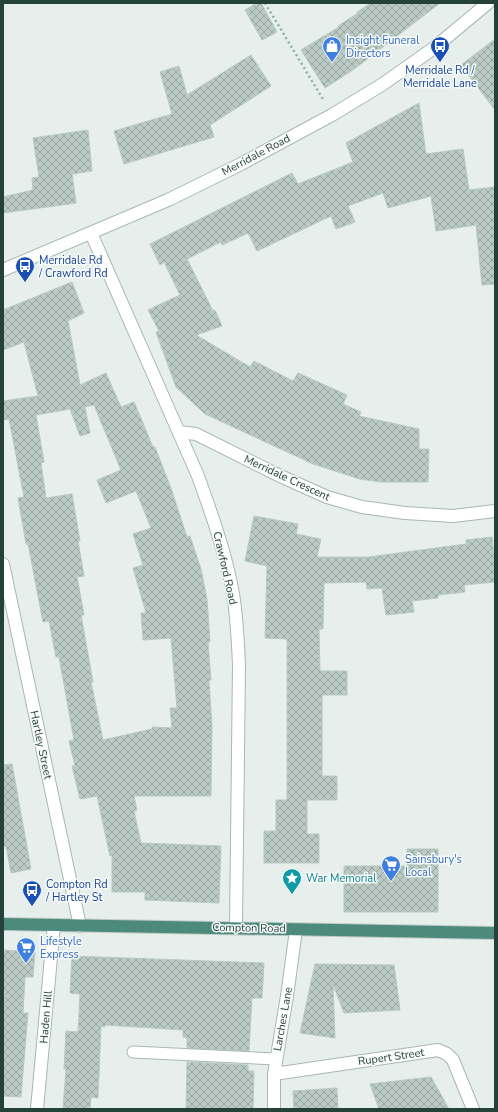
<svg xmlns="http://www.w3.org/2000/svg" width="498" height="1112" font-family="'Nunito Sans',sans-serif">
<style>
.building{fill:url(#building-cross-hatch);stroke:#b8c9c2;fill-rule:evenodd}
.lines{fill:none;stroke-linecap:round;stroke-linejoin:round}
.service-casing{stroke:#a8b8b2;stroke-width:13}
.minor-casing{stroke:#a8b8b2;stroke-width:14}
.tertiary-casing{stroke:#a8b8b2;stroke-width:14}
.trunk-casing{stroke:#c2cac8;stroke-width:14}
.path{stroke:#86b3a5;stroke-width:2.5;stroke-dasharray:2 3;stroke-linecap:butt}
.service{stroke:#fff;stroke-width:11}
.minor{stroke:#fff;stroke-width:12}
.tertiary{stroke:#fff;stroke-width:12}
.trunk{stroke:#4c8a7c;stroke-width:12}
.labels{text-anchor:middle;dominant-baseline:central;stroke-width:3;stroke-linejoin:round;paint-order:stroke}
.shop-label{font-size:11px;fill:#366cbe;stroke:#f7fbf9;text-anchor:start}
.transit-label{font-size:11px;fill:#164399;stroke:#f7fbf9;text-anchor:start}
.street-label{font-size:11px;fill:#24423a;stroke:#f7fbf9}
.culture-label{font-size:11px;fill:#0d838f;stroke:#f7fbf9;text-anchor:start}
</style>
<defs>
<pattern id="building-cross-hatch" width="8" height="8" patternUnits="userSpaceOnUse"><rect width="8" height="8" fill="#bbcac4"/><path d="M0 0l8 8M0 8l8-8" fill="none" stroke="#98a6a0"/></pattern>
</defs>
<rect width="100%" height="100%" fill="#e6efeb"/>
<path class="building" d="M257,3H261L277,32L262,40L245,10Z
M371,3H440L353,70L325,88L301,50L339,27L338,26L358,13L357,12Z
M495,39V110L461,65Z
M251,55L271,86L210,125L214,137L124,164L114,131L172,114L160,72L179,66L187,95Z
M419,103L426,154L463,149L469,190L495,187V284L482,285L476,225L436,231L431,196L388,208L383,193L348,206L355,222L336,229L331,216L257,251L248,233L222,245L221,242L187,259L213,311L215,310L222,326L196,335L250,367L254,361L293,381L298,373L347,395L343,404L361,412L359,416L419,429V449H429L428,482H381L360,479L313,464L205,414L176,387L156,332L159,331L148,310L180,295L164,262L160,265L150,244L292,173L298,184L353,162L346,143Z
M88,130L92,171L72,174L76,203L3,213V197L33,190L32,178L39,177L33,138Z
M72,282L84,313L68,321L80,385L106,373L121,407L134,402L153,447H155L172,491L187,537L190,536L201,569L207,599L210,642H208L211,680H209L212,727L211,796H134L137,810L134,811L141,843L221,846L219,903L145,900V892H112V855L110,856L97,796L80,799L72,766H75L69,741L74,740L59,657H56L49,621L43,622L28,544H26L18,498L24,497L9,419L3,420V401L38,396L24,342L3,350V310ZM94,405L121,470L97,480L106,503L136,491L151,528L133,534L143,565L133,568L146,613H141L143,640L171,638L177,708H170L172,728L152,727V729L103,740L91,682H93L81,615H84L77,577L84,576L78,541H80L72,494L46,498L41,463L44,462L36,415L70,409L80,436L90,433L85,407Z
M254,516L298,524L296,534L321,539L317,557H369L391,554L466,544V540L492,537L495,564V582L464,585L465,592L438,595V598L412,601L414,612L386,615L382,588L367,589L366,582L324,583L323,629H319L320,671H347V695H322V776H337V800H307V834H319V863H264V831H276V800H287V639L265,638L267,566L245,561Z
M12,764L31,869L11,873L6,846L3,847V765Z
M407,849H438V912H344V866H407Z
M3,950L35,952L33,977H25L23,1013H28L21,1097L3,1096V1018L5,991H3Z
M72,956L264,963L262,998H252L249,1051L187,1048V1038L183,1037V1030L105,1025V1027L101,1026L98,1098L91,1097L90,1109H63L66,1069H64L66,1031L78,1032L80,994L70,993Z
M315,964L394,965L400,1010L344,1013L333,984L335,1038L300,1033Z
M187,1062L248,1065V1071H254L253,1109H186Z
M431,1077L449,1109H379L370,1084Z
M337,1088L338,1109H294L293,1091Z"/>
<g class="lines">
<defs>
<path id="service" d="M133,1052L276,1059"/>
<path id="minor" d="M91,233L198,476C212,515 226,554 233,594C237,618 238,641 239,665L236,928
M179,432L196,434L278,475L327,497L362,507L405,513L453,516L495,511
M3,564L80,926
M274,1074L438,1050L447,1054L453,1060L473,1109
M37,1109L54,925
M274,1109V1074L287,996L296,930"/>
<path id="tertiary" d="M3,270L168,200L241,164L332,115L383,84L434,48L488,3"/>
<path id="trunk" d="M3,924L495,933"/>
</defs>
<use href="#service" class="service-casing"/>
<use href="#minor" class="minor-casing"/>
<use href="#tertiary" class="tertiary-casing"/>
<use href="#trunk" class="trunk-casing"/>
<path class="path" d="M265,3L324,101"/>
<use href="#service" class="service"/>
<use href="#minor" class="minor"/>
<use href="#tertiary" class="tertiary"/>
<use href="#trunk" class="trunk"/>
</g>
<defs>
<symbol id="shop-pin" viewBox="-11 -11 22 30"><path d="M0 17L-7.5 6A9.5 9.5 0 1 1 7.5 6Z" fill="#3f7fe0" stroke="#f7fbf9"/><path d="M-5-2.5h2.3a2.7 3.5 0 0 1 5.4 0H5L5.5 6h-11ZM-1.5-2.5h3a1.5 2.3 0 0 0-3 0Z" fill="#fff"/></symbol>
<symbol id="bus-pin" viewBox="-11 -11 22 30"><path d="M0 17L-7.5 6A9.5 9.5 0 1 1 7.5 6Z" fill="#1a4fb4" stroke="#f7fbf9"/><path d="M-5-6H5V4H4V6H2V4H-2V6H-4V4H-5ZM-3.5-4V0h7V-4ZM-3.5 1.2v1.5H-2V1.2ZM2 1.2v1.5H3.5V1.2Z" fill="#fff"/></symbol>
<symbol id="supermarket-pin" viewBox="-11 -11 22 30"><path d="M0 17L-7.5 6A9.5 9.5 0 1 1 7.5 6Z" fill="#3f7fe0" stroke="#f7fbf9"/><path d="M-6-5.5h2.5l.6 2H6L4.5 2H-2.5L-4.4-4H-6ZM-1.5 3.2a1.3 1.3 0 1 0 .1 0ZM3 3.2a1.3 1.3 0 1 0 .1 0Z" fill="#fff"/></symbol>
<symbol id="sight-pin" viewBox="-11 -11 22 30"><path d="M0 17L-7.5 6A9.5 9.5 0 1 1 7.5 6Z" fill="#0f9aa8" stroke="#f7fbf9"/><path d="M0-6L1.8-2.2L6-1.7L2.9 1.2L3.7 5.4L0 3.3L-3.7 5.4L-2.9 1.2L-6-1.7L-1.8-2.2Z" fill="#fff"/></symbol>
</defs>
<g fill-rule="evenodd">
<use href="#shop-pin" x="321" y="35" width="22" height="30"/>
<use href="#bus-pin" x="429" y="35" width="22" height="30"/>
<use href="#bus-pin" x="14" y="255" width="22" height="30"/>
<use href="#supermarket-pin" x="380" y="854" width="22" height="30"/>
<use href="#sight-pin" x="281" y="867" width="22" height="30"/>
<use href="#bus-pin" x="21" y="879" width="22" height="30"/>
<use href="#supermarket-pin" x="15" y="936" width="22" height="30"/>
</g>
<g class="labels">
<g class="shop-label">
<text x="346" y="40">Insight Funeral<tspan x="346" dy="13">Directors</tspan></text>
<text x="405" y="859">Sainsbury's<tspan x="405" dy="13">Local</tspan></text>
<text x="40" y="941">Lifestyle<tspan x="40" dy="13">Express</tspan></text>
</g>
<g class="transit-label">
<text x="440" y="70" text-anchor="middle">Merridale Rd /<tspan x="440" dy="13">Merridale Lane</tspan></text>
<text x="39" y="260">Merridale Rd<tspan x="39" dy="13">/ Crawford Rd</tspan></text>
<text x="46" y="884">Compton Rd<tspan x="46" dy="13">/ Hartley St</tspan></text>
</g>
<g class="street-label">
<text transform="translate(256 155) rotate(-28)">Merridale Road</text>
<text transform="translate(287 478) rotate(25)">Merridale Crescent</text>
<text transform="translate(225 568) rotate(77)">Crawford Road</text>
<text transform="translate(41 745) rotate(78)">Hartley Street</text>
<text transform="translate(249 928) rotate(1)">Compton Road</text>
<text transform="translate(46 1017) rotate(-85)">Haden Hill</text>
<text transform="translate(283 1019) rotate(-80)">Larches Lane</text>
<text transform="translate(391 1057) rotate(-8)">Rupert Street</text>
</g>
<g class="culture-label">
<text x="306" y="878">War Memorial</text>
</g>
</g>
<rect width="498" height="1112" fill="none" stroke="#24423a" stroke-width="8"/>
</svg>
